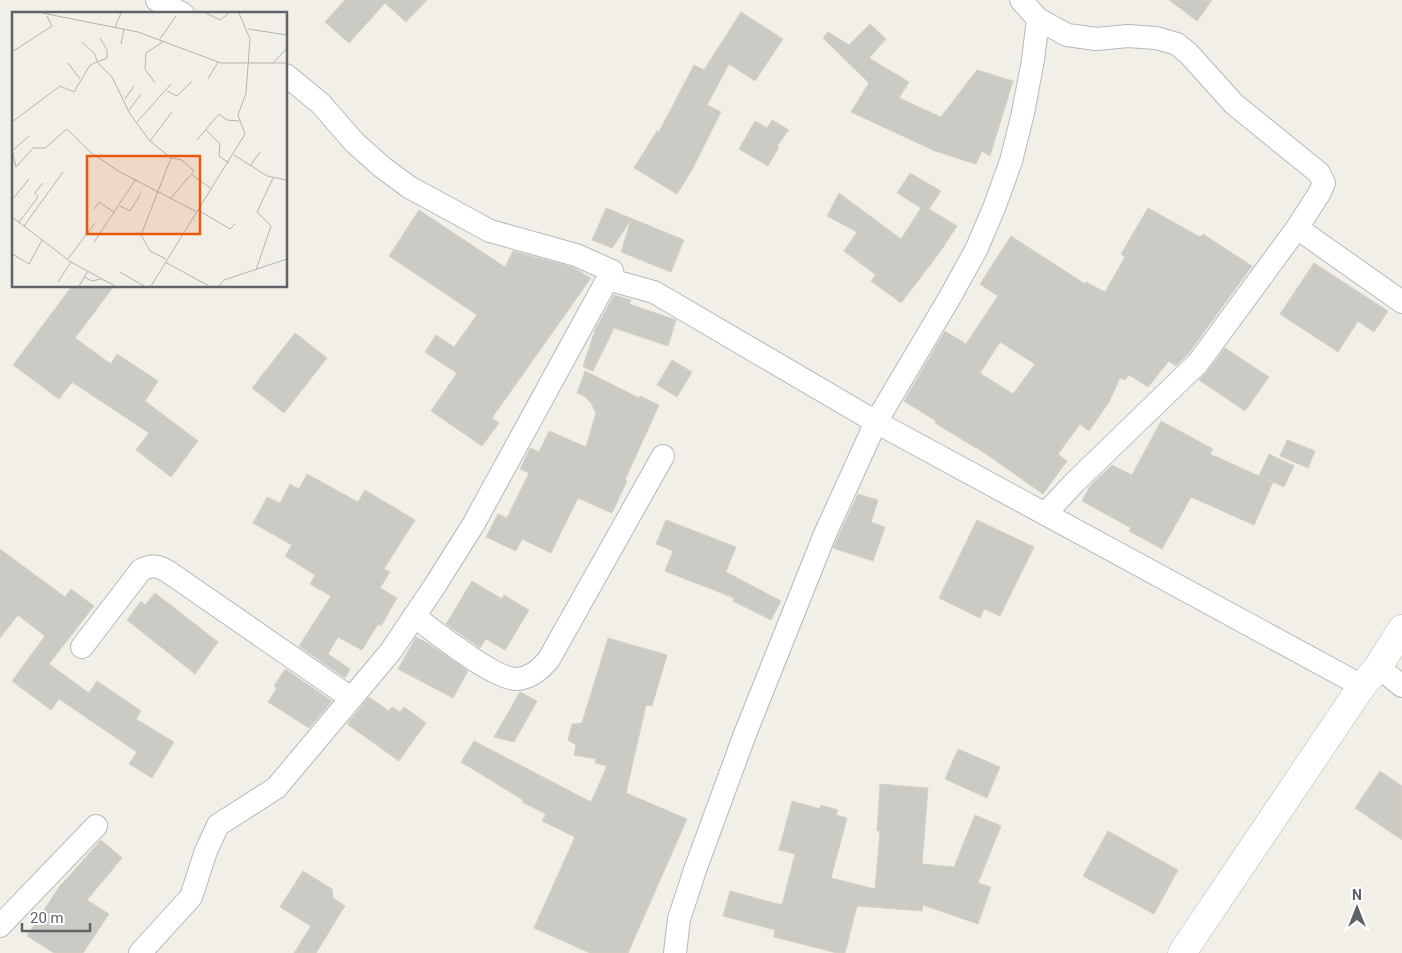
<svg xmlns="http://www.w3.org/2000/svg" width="1402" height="953" font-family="Roboto,sans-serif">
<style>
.building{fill:#cccac5;stroke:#d6d1c6;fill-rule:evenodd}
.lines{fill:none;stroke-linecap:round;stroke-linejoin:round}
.minor-casing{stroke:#b5b8bc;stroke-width:24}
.tertiary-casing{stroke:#b5b8bc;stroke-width:29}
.minor{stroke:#fff;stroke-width:22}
.tertiary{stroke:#fff;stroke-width:28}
.inset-road{fill:none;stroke:#b3b3b1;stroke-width:1}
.view{fill:#e8590c;fill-opacity:0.15;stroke:#e8590c;stroke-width:2.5}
.inset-edge{fill:none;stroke:#5f6368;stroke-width:2.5}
</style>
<rect width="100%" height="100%" fill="#f1efe8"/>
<path class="building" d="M345,0H427L406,22L385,3L349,43L325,22Z
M1169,0H1212L1197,21Z
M741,12L783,39L755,81L729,64L707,105L721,112L692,170L677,194L634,168L657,131L659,132L694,65L704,70Z
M870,24L886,39L869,58L909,82L899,98L941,117L977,70L1013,81L990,156L982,151L976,164L935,151L851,112L869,83L823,38L828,32L849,45Z
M772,120L789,130L777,146L779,147L768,166L739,149L755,121L767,128Z
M910,173L941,191L929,209L957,226L940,252L901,303L871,281L876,275L844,251L857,232L827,216L839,193L901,239L921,208L897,193Z
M606,208L684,240L671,272L621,252L631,220L612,248L592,240Z
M1148,208L1200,237L1203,234L1252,266L1188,354L1176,366L1169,361L1148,387L1129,375L1125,380L1120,378L1109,402L1089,431L1080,424L1058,454L1067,461L1043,494L976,447V448L935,423L936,421L904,401L945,331L966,344L998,296L980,284L1011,236L1085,284L1086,282L1105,292L1125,257L1121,254ZM1000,342L1035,364L1013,394L980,373Z
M419,210L505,267L513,251L572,267L591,278L492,418L499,423L482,446L431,411L457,373L425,352L436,335L454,347L477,315L389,256Z
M1314,263L1388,311L1374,332L1358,321L1338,352L1280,314Z
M72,286H114L75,338L111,364L117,354L158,381L145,401L198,441L171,477L136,450L149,433L72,382L59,399L13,365Z
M614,295L631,300L629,304L676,320L668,346L614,328L593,371L583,367L595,330Z
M295,333L327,358L284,413L252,388Z
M1225,348L1269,377L1245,411L1199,380L1208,371Z
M672,360L692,372L677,397L657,385Z
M585,371L639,398L640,396L659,405L625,480L627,481L612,513L578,498L551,553L522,539L516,551L486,537L498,514L507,518L529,473L520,469L530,448L539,452L549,431L586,447L596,413L591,403L584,396L577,393Z
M1161,421L1213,449L1210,454L1259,476L1269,454L1294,466L1284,487L1260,476L1273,482L1254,525L1191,497L1162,549L1129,531L1131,528L1082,501L1090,486L1112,465L1132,475Z
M1287,440L1315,451L1308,468L1280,456Z
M307,474L358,502L365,490L415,520L384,569L390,572L380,588L397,598L381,626L378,624L362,650L338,637L328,654L350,669L345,678L299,646L331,596L310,584L315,575L285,556L292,545L253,523L267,497L280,503L290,484L299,489Z
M858,494L878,500L871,522L885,527L873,561L833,548Z
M666,520L736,547L726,572L781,601L771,620L733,601L734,598L665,571L673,551L656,544Z
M977,520L1034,547L1000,616L984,609L980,618L939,598Z
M0,549L65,597L71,589L94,606L49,664L89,693L97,681L141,711L136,719L174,742L152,778L129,764L137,752L59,699L51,710L12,681L45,636L18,615L0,638Z
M472,581L502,599L504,595L529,610L505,650L486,639L480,648L446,624Z
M155,593L218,642L195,674L127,620L141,601L145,605Z
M416,637L429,644L468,671L453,698L398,669Z
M608,638L667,655L652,706L646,705L626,793L687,819L628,953H590L534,928L575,837L542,821L546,814L522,802L523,800L461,762L474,741L591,802L607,766L595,763L596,759L574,755L576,745L568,740L572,724L582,723Z
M285,669L332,701L309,728L268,702L277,688L274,686Z
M520,692L537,701L514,742L494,737Z
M369,697L389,711L392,707L400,712L404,707L426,723L399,761L347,724Z
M958,749L1000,767L987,798L945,779Z
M1380,771L1402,786V840L1355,808Z
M880,784L928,788L922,864L954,867L975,815L1001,826L978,883L991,887L978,924L923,905L922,911L857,906L845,953H837L774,937L775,930L723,916L730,891L782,905L795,854L779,850L792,801L820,809L821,805L838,810L836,815L847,818L831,878L875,889L880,831H877Z
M1108,831L1178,870L1154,914L1083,876Z
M101,840L122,858L87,900L109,914L83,953H54L27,936L61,884H62Z
M303,871L332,889L333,898L345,906L316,953H294L311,926L280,907Z"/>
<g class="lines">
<defs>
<path id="minor" d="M157,0L183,14
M1021,0L1038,19L1067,35L1096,39L1128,36L1156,38L1177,44L1189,54L1234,104L1319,173L1324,183L1319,194L1297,228L1198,363L1075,482L1045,514
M286,75L321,104L354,142L382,167L409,187L490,231L576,255L612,271
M1297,228L1402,302
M612,271L614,281L654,292L876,422L1362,686
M414,616C434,631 495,680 517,679C531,678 541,669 549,659L663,456
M82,647L141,570C152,564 160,566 170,573L351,698
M1378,667L1402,686
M0,926L96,826
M140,953L191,897L206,851L218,825L276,788L391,651L434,587L473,525L612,271
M675,953L679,919L695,870L745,734L825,534L876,422L950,297L976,250L994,208L1011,161L1023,113L1033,60L1038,19"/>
<path id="tertiary" d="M1182,953L1362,686L1378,667L1402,629"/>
</defs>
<use href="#minor" class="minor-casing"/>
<use href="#tertiary" class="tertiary-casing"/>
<use href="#minor" class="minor"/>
<use href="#tertiary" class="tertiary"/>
</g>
<g transform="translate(12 12)">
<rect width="275" height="275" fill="#f1efe8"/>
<path class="inset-road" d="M30,1L126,20L209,51H275M194,1L208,8L217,1M103,15L109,1M236,17L275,23M148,27L164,4M70,30L83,42L85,50M109,32L112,17M0,40L40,14L35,4M56,51L68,67M86,51L100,65L118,102L138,129L159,146L170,148L182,159L159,186M261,51L275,36M196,67L206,50M143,71L133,57L134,41L152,29M155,79L165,84L180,69M113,87L122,74M117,98L129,82M0,110L48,74L62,80L78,53L95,46V38L88,26M125,110L159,72M194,118L208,132L207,144L217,151M185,128L207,102L215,108L227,109M138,129L160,100M0,138L4,155L21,136H33L55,117L78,140L108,160L185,200M0,139L17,124M222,143L255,164L275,168M238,154L248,140M180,163L200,177M0,188L17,167M108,194L118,199L129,181M82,197L87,190L103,201M186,198L218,217L223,212M0,205L59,250L103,274M7,210L26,185L23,181L31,171M12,214L51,160M82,230L124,167M0,242L17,252L30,228M56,247L83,211M154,247L138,239L129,223L159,146M153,250L197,274M244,258L259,214L245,200L261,166M108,260L132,274M72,265L80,269L89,267M46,270L59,250M67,274L76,259M139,274L233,122L226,103L234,81L238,27L227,1M207,274L212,268L275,247"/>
<path class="view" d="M75,144H188V222H75Z"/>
<rect width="275" height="275" class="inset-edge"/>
</g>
<g transform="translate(1357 908)" stroke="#ffffff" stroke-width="4" paint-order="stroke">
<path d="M0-4L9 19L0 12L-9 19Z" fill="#5f6368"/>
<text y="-8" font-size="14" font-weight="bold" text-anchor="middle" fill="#5f6368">N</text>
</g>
<path d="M22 923v8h68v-8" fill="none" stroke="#5f6368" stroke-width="2.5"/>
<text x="30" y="923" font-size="15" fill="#5f6368" stroke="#ffffff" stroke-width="4" paint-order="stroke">20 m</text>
</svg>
